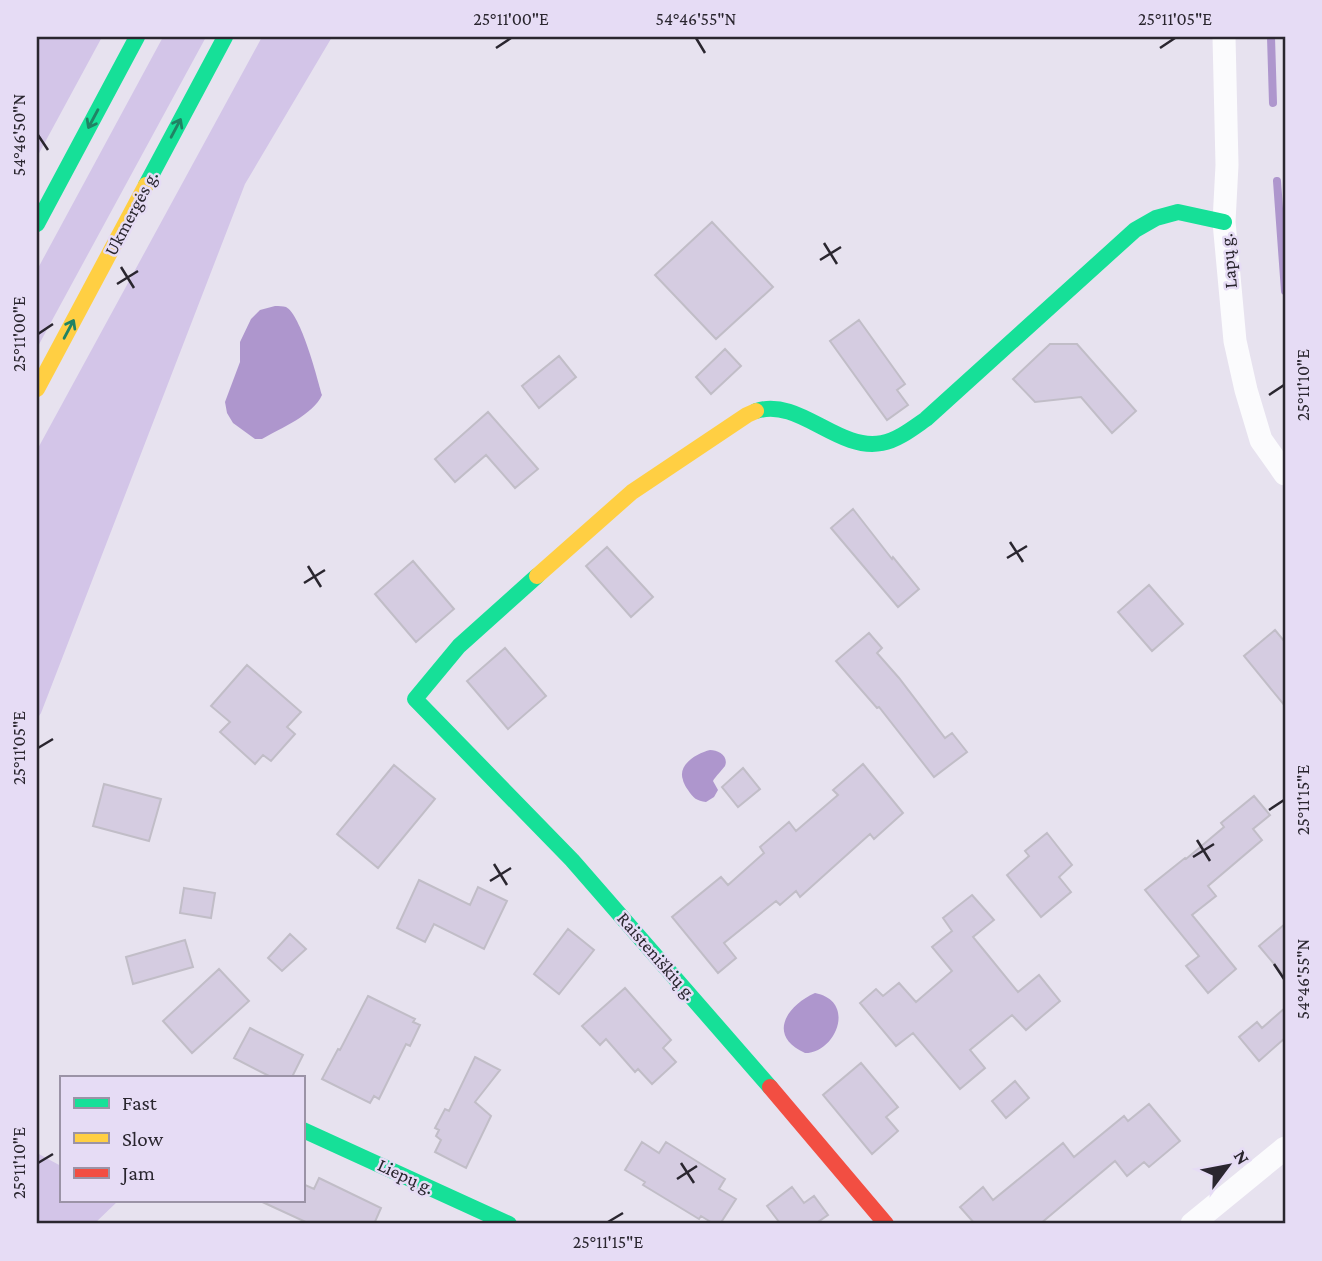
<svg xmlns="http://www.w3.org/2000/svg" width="1322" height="1261" font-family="'Crimson Pro',serif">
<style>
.green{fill:#d3c5e8}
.water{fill:#ae96cd}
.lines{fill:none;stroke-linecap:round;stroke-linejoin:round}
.stream{stroke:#ae96cd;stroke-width:8}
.building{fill:#d5cce1;stroke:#c1bdc7;stroke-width:2}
.street{stroke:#fbfbfd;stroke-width:23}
.fast{stroke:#16e098;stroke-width:16}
.slow{stroke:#ffcf43;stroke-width:16}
.jam{stroke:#f24e42;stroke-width:16}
.oneway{stroke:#208364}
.ticks{fill:none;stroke:#2a262f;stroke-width:2.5}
.labels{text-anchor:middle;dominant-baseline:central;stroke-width:5;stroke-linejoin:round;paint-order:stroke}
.street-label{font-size:19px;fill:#2a262f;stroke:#e6dcf5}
.neatline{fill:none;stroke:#2a262f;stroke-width:2.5}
.ticks-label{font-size:18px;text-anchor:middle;fill:#2a262f}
</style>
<rect width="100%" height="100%" fill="#e7e2ef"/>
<path class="green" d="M37,37H102L37,157Z
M163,37H206L37,348V270Z
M262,37H332L245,184L41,713L37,719V450Z
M37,1153L61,1166V1200H119L94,1224H37Z"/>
<path class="water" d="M275,306C279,306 283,306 286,307C301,315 317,377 322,395C313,415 281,428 262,439H255L233,423L227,413L225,402L240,362V342L251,319L260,310Z
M710,750C718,750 729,756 725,766C723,769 715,777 713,781L718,790L714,797L706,802C697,801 693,798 688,790C687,789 683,782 683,780C677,764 698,753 710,750Z
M815,993C857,1001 836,1053 805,1053C767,1036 786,1006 815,993Z"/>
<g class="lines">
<path class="stream" d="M1271,37L1273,103
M1277,181L1285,291"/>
</g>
<path class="building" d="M712,222L773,287L716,339L655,275Z
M859,320L905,384L897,390L908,405L887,420L830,341Z
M1050,344H1077L1136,411L1112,433L1081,397L1035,402L1013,379Z
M725,349L741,366L711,394L696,377Z
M559,356L576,377L539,408L522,386Z
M488,412L538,469L515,488L486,455L455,482L435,459Z
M853,509L892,559L893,557L919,589L898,607L831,528Z
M607,547L653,597L631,617L586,566Z
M413,561L454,609L416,642L375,594Z
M1149,585L1183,624L1152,651L1118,612Z
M1275,630L1285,642V706L1244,656Z
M869,633L882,648L877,653L899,678L945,738L952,733L967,752L934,777L879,707L877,708L836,661Z
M505,648L546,696L508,729L467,681Z
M247,665L301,712L287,727L295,734L271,761L263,755L255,764L220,732L230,722L211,706Z
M863,764L903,813L874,839L870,834L800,897L796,891L780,905L776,901L724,943L736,958L718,973L672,917L721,877L728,885L764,853L760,847L789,822L796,831L838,795L833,790Z
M394,765L435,799L378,868L337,834Z
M743,768L760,789L738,807L722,787Z
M104,784L161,799L149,841L93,826Z
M1254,796L1270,815L1253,829L1262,840L1208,886L1216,896L1192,915L1236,969L1208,993L1186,966L1199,956L1145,890L1185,858L1186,859L1224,827L1221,823Z
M1047,833L1072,865L1059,877L1071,892L1041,917L1007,875L1029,856L1025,851Z
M419,880L470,905L478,887L507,901L484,949L434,924L425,942L397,928Z
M184,888L215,893L211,918L180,913Z
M972,895L994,920L973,937L987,954L1018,992L1039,975L1060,1001L1026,1030L1012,1015L970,1050L985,1068L960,1089L913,1033L896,1046L860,1003L876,989L883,996L899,983L916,1002L952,971L932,947L952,931L943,918Z
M1285,924V977L1259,946Z
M568,929L594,950L559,994L534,974Z
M290,934L306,949L282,971L268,958Z
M185,940L193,967L133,984L126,957Z
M219,969L249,1001L192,1053L163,1021Z
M625,988L671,1040L663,1048L676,1062L652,1084L638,1069L635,1072L606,1039L600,1045L582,1026Z
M368,996L415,1019L413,1022L420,1025L410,1046L406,1044L379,1099L374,1096L370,1103L322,1079L338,1049L340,1050Z
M1285,1008V1038L1259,1061L1239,1037L1257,1022L1262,1028Z
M250,1028L303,1055L292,1077H271L234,1058Z
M475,1057L500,1070L475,1102L491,1116L466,1168L435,1152L441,1140L436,1136L439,1130L435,1128L445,1109L449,1111Z
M861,1063L898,1107L886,1117L898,1131L872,1154L823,1095Z
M1015,1081L1029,1098L1006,1118L992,1101Z
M1149,1104L1180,1141L1149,1167L1144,1162L1127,1176L1115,1161L1040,1224H975L960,1207L983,1187L993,1200L1063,1143L1074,1157L1124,1116L1128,1121Z
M642,1142L659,1153L666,1142L725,1179L719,1189L736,1199L720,1224H714L701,1216L699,1219L643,1185L645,1182L625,1170Z
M319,1178L381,1208L374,1224H310L258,1200H303V1184L314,1189Z
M792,1187L804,1203L814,1196L828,1215L818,1222L820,1224H776L779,1222L767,1206Z"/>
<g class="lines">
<path class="street" d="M1224,37L1227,165L1224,222L1235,341L1246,390L1261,440L1285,474
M1192,1224L1285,1148"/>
<path class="fast" d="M146,185L225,37
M37,224L137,37
M756,411C799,397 838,452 882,443C898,440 913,428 926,419L1135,230L1156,218L1178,212L1224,222
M537,576L459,646L415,699L572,860L770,1087
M303,1130L509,1224"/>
<path class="slow" d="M37,389L146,185
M537,576L632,492L747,415L756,411"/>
<path class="jam" d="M770,1087L886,1224"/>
</g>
<defs><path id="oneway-shaft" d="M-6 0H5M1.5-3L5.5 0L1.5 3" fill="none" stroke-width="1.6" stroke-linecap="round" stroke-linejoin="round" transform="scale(1.75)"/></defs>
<g class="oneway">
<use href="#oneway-shaft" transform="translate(93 119) rotate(118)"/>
<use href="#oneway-shaft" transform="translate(176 128) rotate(-62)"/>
<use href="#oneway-shaft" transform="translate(69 329) rotate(-62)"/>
</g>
<path class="ticks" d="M696,38L705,53M496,48L511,38M1160,48L1175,38M38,135L48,150M824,243L837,264M820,260L841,247M121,267L134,288M117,284L138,271M38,334L53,324M1269,395L1284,385M1010,542L1023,562M1007,558L1027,546M308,566L321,587M304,583L325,570M38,748L53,739M1269,810L1284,800M1197,840L1210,861M1193,857L1214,844M494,864L507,885M490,881L511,868M1274,964L1284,979M38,1163L53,1154M681,1163L694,1183M677,1179L697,1166M608,1222L623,1213"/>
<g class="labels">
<g class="street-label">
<text transform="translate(131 213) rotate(-62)">Ukmergės g.</text>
<text transform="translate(1228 261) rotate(-95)">Lapų g.</text>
<text transform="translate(657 956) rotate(49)">Raisteniškių g.</text>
<text transform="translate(406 1176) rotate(25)">Liepų g.</text>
</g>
</g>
<rect width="1322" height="1261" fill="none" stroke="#e6dcf5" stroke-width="77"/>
<rect x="60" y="1076" width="245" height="126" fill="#e6dcf5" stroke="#9b93a6" stroke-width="2"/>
<rect x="74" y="1098" width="35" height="10" fill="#16e098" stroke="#9b93a6" stroke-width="2"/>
<text x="122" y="1110" font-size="21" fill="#2a262f">Fast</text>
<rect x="74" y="1133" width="35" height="10" fill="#ffcf43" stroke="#9b93a6" stroke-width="2"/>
<text x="122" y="1146" font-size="21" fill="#2a262f">Slow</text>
<rect x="74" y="1168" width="35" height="10" fill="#f24e42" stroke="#9b93a6" stroke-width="2"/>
<text x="122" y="1180" font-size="21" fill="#2a262f">Jam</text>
<g transform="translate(1228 1166) rotate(58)" stroke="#e6dcf5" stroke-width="5" paint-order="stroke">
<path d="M0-5L12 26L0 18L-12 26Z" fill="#2a262f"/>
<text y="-10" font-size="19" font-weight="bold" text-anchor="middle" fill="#2a262f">N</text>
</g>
<rect x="38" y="38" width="1246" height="1184" class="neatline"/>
<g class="ticks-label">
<text x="511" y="25">25°11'00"E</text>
<text x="696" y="25">54°46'55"N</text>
<text x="1175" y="25">25°11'05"E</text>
<text transform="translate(19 135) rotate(-90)" y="6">54°46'50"N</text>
<text transform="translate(19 334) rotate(-90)" y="6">25°11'00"E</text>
<text transform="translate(1303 385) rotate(-90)" y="6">25°11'10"E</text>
<text transform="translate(19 748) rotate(-90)" y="6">25°11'05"E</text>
<text transform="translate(1303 800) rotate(-90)" y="6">25°11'15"E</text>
<text transform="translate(1303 979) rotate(-90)" y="6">54°46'55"N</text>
<text transform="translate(19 1163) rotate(-90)" y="6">25°11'10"E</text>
<text x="608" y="1248">25°11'15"E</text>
</g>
</svg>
